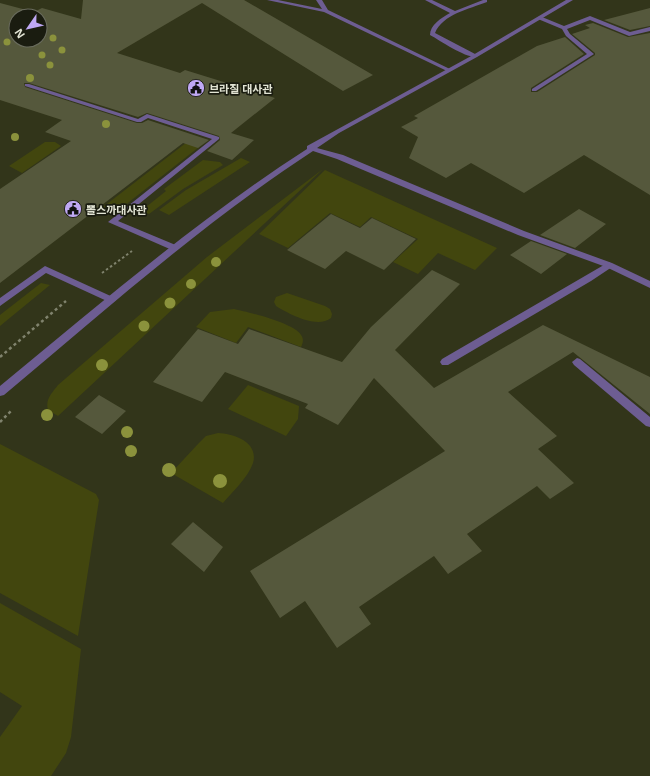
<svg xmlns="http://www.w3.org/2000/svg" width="650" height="776" font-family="'Open Sans','Noto Sans KR',sans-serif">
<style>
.green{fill:#42460e}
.building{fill:#55583c;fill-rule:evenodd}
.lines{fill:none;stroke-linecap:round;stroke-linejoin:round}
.path-far1{stroke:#80836d;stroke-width:2;stroke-dasharray:2.5 2.5;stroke-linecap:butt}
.path{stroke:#80836d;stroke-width:2.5;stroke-dasharray:3 3;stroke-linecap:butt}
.service{fill:#6d5d92;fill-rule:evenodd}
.minor{fill:#6d5d92;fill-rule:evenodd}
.tree{fill:#8b923c}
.labels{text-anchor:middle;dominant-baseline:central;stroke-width:3.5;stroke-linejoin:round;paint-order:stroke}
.far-poi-label{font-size:11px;font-weight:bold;fill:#e2e4d4;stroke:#1a1c10;text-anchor:start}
</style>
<rect width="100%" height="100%" fill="#32351a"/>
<path class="green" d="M191,139L199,147L124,206L111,209L103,207Z
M45,142H55L61,146L22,173L9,166Z
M241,158L250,162L169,215L159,210L186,190Z
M203,160L220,162L223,165L183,189L149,214L141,211L166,191L164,189Z
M323,169L58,416L48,410C45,399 52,393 58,385L207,257Z
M325,170L497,248L475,270L438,253L418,274L393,262L418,239L371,217L360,227L330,213L288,248L259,234Z
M41,283L50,285L0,326V315Z
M287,293L325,306L330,309L332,314L331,318C317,329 289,314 276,306L274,302L276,297Z
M234,309C248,312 294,323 301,335C304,339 303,343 301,347L248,327L236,343L196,327L210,312Z
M248,385L299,406L298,419L286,436L228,409Z
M218,433C234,434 259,442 253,463C248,478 232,492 223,503L171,473L198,444L206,436Z
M0,444L96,494L99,500L78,636L0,593Z
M0,603L81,649L71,737L66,753L51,776H0V737L22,706L0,692Z"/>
<path class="building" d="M83,0H244L373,75L343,91L202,3L117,53L180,73L185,70L275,98L231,133L254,140L232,160L207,151L220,140L219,136L147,113L138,117L29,83H24L25,87L137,123H142L148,120L209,140L198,148L183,143L0,283V189L71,141L45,132L62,120L0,100V3L34,12L42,8L81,19ZM16,16H40V40H16Z
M650,8V26L630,30L604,20Z
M593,23L628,37L650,33V195L584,155L524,193L471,163L446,178L409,158L418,137L401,127L418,118L414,116L537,46L565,37L584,54L531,88V92H537L595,55V53L572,34L590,28L585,25Z
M579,209L606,224L575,248L540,235Z
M331,214L360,228L372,218L416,239L384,270L346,251L325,269L287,250Z
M531,241L567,254L541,274L510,255Z
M432,270L460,284L395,350L434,388L543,325L650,377V414L573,352L508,392L557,436L538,449L574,483L550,499L537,486L467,534L482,551L448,574L434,556L359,607L371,624L337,648L305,601L280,618L250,571L445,451L374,378L338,425L305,408L308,404L225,372L202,402L153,382L198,329L238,344L249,329L342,362L371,327Z
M99,395L126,411L102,434L75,417Z
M193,522L223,547L204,572L171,544Z"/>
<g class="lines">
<path class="path-far1" d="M102,273L132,251"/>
<path class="path" d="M0,357L66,301
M0,422L11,411"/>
<path class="service" d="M267,0H278L322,9L316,0H322L328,10L452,70L447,71L324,12Z
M425,0H432L455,11L483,0H487V2C469,9 443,14 435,33L477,55V57C465,58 441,41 430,35C430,25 441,18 450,13Z
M590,16L630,32L650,27V31L629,36L590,20L567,29L570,34L594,54L536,91H532V89L587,54L566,36L562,29L538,19V17H542L564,26Z
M25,84H29L138,119L147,114L219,137V139L118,221L178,246V250H172L108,222L212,139L148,118L141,122H137L25,86Z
M609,262L613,265L612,267L591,281L448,365H442L440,362L442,359Z
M45,266L115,298L116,300L112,303L109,302L46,273L0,306V298Z
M577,358L580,359L650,417V427L646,426L574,365L572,362Z"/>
<path class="minor" d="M566,0H573L477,57L339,133L317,148L343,155L524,231L612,263L650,281V288L606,267L518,235L337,159L313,151C203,223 104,311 4,395L0,396V386C100,304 198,219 307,149V146L473,55Z"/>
</g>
<g class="tree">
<circle cx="53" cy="38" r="3.5"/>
<circle cx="7" cy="42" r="3.5"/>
<circle cx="62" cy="50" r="3.5"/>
<circle cx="42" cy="55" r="3.5"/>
<circle cx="50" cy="65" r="3.5"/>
<circle cx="30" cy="78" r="4"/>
<circle cx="106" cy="124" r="4"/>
<circle cx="15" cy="137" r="4"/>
<circle cx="216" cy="262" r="5"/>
<circle cx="191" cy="284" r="5"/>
<circle cx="170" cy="303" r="5.5"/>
<circle cx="144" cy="326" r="5.5"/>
<circle cx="102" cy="365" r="6"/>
<circle cx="47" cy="415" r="6"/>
<circle cx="127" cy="432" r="6"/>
<circle cx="131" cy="451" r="6"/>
<circle cx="169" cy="470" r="7"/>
<circle cx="220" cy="481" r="7"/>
</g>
<defs>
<symbol id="civic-disc" viewBox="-11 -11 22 22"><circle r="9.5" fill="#bfa8f4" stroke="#1a1c10"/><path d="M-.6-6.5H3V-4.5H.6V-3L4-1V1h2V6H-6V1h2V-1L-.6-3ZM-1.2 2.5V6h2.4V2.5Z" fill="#111"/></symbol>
</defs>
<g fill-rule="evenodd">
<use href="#civic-disc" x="186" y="78" width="20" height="20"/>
<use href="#civic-disc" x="63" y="199" width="20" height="20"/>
</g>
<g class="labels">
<g class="far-poi-label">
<text x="209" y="88">브라질 대사관</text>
<text x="86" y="209">뽈스까대사관</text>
</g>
</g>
<g transform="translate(28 28) rotate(236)"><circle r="19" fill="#1a1c10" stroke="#6a6c5e"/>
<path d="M0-3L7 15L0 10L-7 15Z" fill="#bfa8f4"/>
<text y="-6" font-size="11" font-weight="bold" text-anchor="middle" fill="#e2e4d4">N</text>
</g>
</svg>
